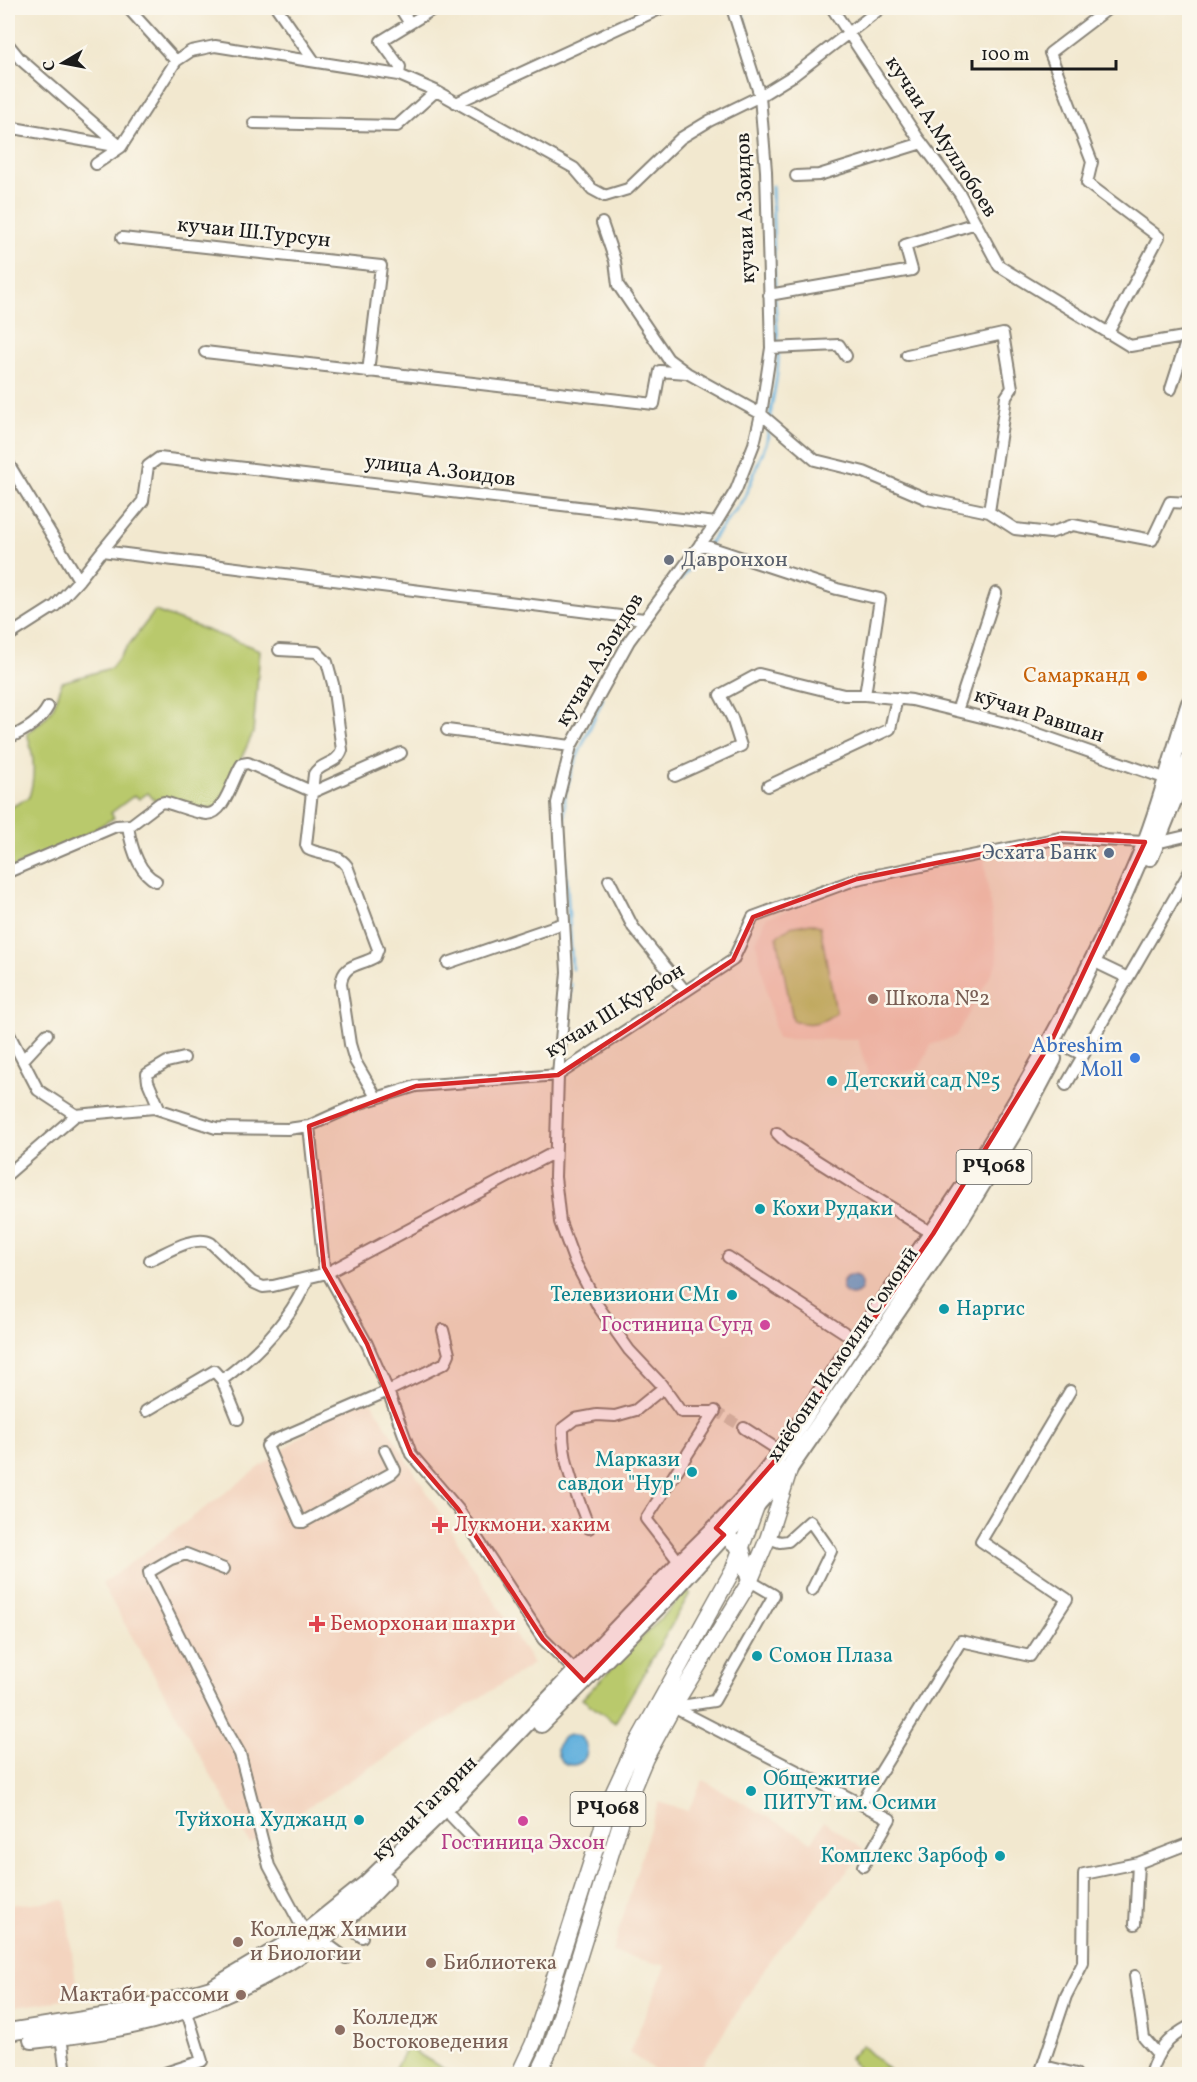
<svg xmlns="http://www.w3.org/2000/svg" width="1197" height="2082" font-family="Vollkorn,serif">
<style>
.built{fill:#f3d4bf}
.green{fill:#b9c96c;stroke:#6a7244;stroke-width:1.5}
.water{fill:#64b1dd;stroke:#40667c;stroke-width:1.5}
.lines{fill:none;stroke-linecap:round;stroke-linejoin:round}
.stream{stroke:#64b1dd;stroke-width:3}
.minor-tunnel{stroke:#d2c9b4;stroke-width:10;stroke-dasharray:10 5;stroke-linecap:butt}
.minor-casing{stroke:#878276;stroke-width:14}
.primary-casing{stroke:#878276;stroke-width:18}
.trunk-casing{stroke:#878276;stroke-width:20}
.minor{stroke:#fff;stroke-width:10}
.primary{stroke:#fff;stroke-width:15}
.trunk{stroke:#fff;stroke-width:16}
.marked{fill:#d62828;fill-opacity:0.2;stroke:#d62828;stroke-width:4.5;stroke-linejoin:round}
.worship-dot{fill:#6b7280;stroke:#fbf7ec;stroke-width:2}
.food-dot{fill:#e8710a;stroke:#fbf7ec;stroke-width:2}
.service-dot{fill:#5c6f8a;stroke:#fbf7ec;stroke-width:2}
.education-dot{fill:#8d6e63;stroke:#fbf7ec;stroke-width:2}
.shop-dot{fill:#3f7fe0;stroke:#fbf7ec;stroke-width:2}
.culture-dot{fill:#0f9aa8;stroke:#fbf7ec;stroke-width:2}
.hotel-dot{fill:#d1479c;stroke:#fbf7ec;stroke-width:2}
.health-dot{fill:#e0444e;stroke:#fbf7ec;stroke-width:2}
.labels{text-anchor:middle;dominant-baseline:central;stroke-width:5;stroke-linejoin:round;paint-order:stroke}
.shield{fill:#fbf7ec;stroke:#5f5e5a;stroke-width:1.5}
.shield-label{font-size:20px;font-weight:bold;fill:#1c1c1c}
.street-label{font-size:21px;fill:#1c1c1c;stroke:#fbf7ec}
.worship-label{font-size:21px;fill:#5b616d;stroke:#fbf7ec;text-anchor:start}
.food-label{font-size:21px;fill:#c56008;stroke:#fbf7ec;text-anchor:end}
.service-label{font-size:21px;fill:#4e5e75;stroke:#fbf7ec;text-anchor:end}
.education-label{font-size:21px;fill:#785e54;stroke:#fbf7ec;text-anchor:start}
.shop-label{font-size:21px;fill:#366cbe;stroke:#fbf7ec;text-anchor:end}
.culture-label{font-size:21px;fill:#0d838f;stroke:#fbf7ec;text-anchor:start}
.hotel-label{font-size:21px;fill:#b23c85;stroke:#fbf7ec;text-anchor:end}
.health-label{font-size:21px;fill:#be3a42;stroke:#fbf7ec;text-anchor:start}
</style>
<rect width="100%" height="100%" fill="#fbf7ec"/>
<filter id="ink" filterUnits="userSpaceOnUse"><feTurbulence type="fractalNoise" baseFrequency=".0167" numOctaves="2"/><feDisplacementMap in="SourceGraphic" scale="12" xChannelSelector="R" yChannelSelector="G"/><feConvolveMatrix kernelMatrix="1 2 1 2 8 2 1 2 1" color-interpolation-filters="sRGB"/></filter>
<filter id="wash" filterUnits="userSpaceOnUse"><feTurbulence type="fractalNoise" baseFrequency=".008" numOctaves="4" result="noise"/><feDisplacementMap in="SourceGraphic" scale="24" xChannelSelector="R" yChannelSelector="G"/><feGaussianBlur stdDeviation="1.35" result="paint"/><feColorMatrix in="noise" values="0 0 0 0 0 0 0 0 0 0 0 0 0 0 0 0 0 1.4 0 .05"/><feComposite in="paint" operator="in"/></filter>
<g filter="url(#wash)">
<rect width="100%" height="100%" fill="#f2e8cf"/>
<path class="built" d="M984,858L998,962L956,1036L931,1045L919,1069L870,1081L858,1040L777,1039L756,942L766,918L869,880Z
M364,1390L533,1664L250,1844L102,1584Z
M703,1780L812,1842L824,1821L865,1851L773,1956L697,2074H661L629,2053L666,1966L612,1952L658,1802L688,1811Z
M65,1900L78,1998L8,2008V1905Z"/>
<path class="green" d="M155,611L260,650L253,733L219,806L209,812L155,801L148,793L139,799L135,795L111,813L114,818L85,835L8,870V809L29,797C36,774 34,756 27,733C50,717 55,708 62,682L111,668Z
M811,923L820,926L836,1012C824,1023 808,1027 793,1020L777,936L790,927Z
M687,1591L690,1593L615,1723L582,1699Z
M862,2045L893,2074H864L849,2059Z
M407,2047L452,2074H406L395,2068Z"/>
<path class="water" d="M842 1285a10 10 0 1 1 20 0a10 10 0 1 1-20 0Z
M557 1750a15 15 0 1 1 30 0a15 15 0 1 1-30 0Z"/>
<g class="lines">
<path class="stream" d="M741,8L761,81
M772,186L775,290
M775,297L778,344
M770,418C772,395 780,374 778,351
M680,580L744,499L767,441L769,425
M572,969L564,834L565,793L573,766L603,698
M565,1060L571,984"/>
</g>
</g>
<g filter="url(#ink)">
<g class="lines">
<path class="minor-tunnel" d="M715,1411L744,1428"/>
<defs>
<path id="minor" d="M128,8L176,61
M277,8L314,61
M400,8L409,22
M832,8L918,138L960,194L999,266L1130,346L1190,336
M8,44L20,59L121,147
M399,75L400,67L381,41L435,8
M456,103L662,8
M254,123L397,126L436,91
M8,127L121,147
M96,164L121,147L176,61L191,51L215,46L399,75L436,91L574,168L592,189L605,196L628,189L681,138L709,121L760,96L794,75L881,8
M796,176L819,175L922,143
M602,223L615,261L618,285L668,359L687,373L761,414L815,460L864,472L927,499L989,512L1015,529L1050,533L1073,525L1152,540L1170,502L1190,503
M122,238L381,266L368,372
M769,295L912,270L905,245L976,223
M1108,333L1159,237L1087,183L1092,162L1050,53L1109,8
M771,348L839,345L846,356
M205,352L654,404L660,371L687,373
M907,355L1003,334L1012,388L1006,397L989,512
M1171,389L1188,336
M8,463L79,580
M700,544L837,589L880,599L865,695
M102,551L143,501L148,466L159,458L716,523
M8,636L55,606L79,580L102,551L644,619
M279,650L317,652L327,662L333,684L342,750C337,765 321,762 314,774L306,845L308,849C321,856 337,852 347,866L378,949L375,957C360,966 343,963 341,984L350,1044L355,1061L376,1097
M957,711L996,593
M447,730L571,746
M8,738C23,732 40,722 48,707
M675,776L741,746L732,718L720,695L759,674L844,695H865L912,700L1010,724L1167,779
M768,786L890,729L897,698
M128,826C131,846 138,872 156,881
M1156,843L1190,835
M8,872L116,826L131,825L160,803L164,802C176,805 195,813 207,814C225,814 233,777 242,764L248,763L313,792L401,753
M609,880L633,927L685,991
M448,963L564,923
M1101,965L1128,978
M8,1032L38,1090L76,1115L154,1108L216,1128L288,1129L309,1126L360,1103L416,1086L558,1075L733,960L753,917L857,879L1060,838L1145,842
M1061,1044L1083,1055
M23,1060L47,1034
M1066,1085L1190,871
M160,1110L148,1082L147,1074L167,1062L184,1058
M309,1126L324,1267L367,1344L388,1391L411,1454L458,1509L543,1639L580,1676
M777,1133L784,1140L933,1234
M8,1174L76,1115
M728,1257L856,1340
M150,1260C166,1253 195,1234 211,1243L252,1282L263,1287L273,1286L327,1273L555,1152
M146,1411L214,1371L222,1380
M714,1412H681L661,1384L629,1350L598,1306L574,1260L560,1222L555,1177L558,1075L567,972L557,803L571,746L629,641L716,523L736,490L754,444L761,414L771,348L766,171L760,96L732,8
M238,1419L222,1380C257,1354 291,1320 308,1278
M744,1428L780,1451
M385,1450L395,1470L392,1473L303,1522H300L267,1446L273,1441L388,1391L445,1363L449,1354L443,1330
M589,1528C577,1495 562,1463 563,1428L575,1419L597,1415L615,1416L636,1410L663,1388
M768,1538L780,1542L788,1541L810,1521L831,1551L812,1590
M680,1563L646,1519L715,1411
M224,1569L186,1554L171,1559L149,1572L150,1577L223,1724L240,1754L269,1866L308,1938
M673,1707L861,1804L961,1641L1030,1656L1067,1599L981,1541L1070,1391
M674,1707L714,1701L774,1595L750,1581
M861,1804L890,1819L863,1866
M451,1816L475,1841
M342,1923L362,1937
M1135,1924L1138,1863
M320,1939L346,1958
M1135,1976L1144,2038L1157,2053
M61,2036L66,2074
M1044,2066L1076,2074
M162,2074L202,2061L186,2009
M1040,2074L1066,1996L1083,1963L1084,1874L1138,1863L1190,1843
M1150,2074C1158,2050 1166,2039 1190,2026"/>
<path id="primary" d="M519,2074L533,2044L614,1791L633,1750L733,1570L758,1502
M538,2074L551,2047L627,1802L645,1759L673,1707L750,1581L768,1538L790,1468"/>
<path id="trunk" d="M1150,857L1190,759
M717,1529L741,1548L750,1581
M541,1724L671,1593L724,1535L757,1504L790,1467L961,1218L1018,1125L1053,1059
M8,2032L133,2012L211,1989L305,1933L366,1884L449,1804L680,1563C712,1532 747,1498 773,1463C803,1422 829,1378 858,1337C896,1285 934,1233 969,1179C1034,1077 1093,970 1140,857C1161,808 1173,754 1190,703
M32,2040C77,2035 124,2029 167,2016C227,1997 296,1964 343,1922C358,1909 372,1894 386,1880"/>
</defs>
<use href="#minor" class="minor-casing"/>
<use href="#primary" class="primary-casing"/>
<use href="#trunk" class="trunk-casing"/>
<use href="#minor" class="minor"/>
<use href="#primary" class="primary"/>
<use href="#trunk" class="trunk"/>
</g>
</g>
<path class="marked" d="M1060,838L1145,842L1051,1042L933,1234L773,1463L716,1528L724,1535L584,1681L543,1639L458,1509L411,1454L367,1344L324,1267L309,1126L416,1086L558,1075L733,960L753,917L857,879Z"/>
<circle class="worship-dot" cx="669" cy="560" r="6"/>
<circle class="food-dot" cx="1142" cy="676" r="6"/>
<circle class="service-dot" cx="1109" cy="853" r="6"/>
<g class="education-dot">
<circle cx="873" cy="999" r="6"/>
<circle cx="238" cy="1942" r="6"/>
<circle cx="431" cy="1963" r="6"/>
<circle cx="241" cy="1995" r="6"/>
<circle cx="340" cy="2030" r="6"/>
</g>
<circle class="shop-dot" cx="1135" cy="1058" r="6"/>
<g class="culture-dot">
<circle cx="832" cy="1081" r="6"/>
<circle cx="760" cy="1209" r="6"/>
<circle cx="732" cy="1295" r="6"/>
<circle cx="944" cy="1309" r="6"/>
<circle cx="692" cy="1472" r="6"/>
<circle cx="757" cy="1656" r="6"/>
<circle cx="751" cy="1791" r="6"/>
<circle cx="359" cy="1820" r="6"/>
<circle cx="1000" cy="1856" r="6"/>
</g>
<g class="hotel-dot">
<circle cx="765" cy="1325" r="6"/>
<circle cx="523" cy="1821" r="6"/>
</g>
<g class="health-dot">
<path d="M437 1516h6v6h6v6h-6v6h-6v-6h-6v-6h6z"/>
<path d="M314 1615h6v6h6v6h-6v6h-6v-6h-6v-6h6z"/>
</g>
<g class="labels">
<g class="shield">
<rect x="956.5" y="1150" width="75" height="34" rx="4.5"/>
<rect x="570.5" y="1792" width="75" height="34" rx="4.5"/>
</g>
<g class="shield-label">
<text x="994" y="1167">РҶ068</text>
<text x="608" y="1809">РҶ068</text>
</g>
<g class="street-label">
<text transform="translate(941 137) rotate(57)">кучаи А.Муллобоев</text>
<text transform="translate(746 208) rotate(-92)">кучаи А.Зоидов</text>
<text transform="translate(254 233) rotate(6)">кучаи Ш.Турсун</text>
<text transform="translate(440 471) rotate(7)">улица А.Зоидов</text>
<text transform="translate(600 660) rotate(-59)">кучаи А.Зоидов</text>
<text transform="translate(1039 716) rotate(18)">кӯчаи Равшан</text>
<text transform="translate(615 1011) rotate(-32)">кучаи Ш.Қурбон</text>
<text transform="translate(843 1355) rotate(-56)">хиёбони Исмоили Сомонӣ</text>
<text transform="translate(425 1809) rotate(-45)">кӯчаи Гагарин</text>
</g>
<g class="worship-label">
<text x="681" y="560">Давронхон</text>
</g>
<g class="food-label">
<text x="1130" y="676">Самарканд</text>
</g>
<g class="service-label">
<text x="1097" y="853">Эсxата Банк</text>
</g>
<g class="education-label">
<text x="885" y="999">Школа №2</text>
<text x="250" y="1930">Колледж Химии<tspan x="250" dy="24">и Биологии</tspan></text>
<text x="443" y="1963">Библиотека</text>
<text x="229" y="1995" text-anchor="end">Мактаби рассоми</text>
<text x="352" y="2018">Колледж<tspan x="352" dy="24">Востоковедения</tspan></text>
</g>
<g class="shop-label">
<text x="1123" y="1046">Abreshim<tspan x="1123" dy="24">Moll</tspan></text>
</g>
<g class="culture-label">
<text x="844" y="1081">Детский сад №5</text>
<text x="772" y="1209">Кохи Рудаки</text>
<text x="720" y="1295" text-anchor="end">Телевизиони СМ1</text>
<text x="956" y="1309">Наргис</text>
<text x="680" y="1460" text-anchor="end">Маркази<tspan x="680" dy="24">савдои "Нур"</tspan></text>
<text x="769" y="1656">Сомон Плаза</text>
<text x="763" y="1779">Общежитие<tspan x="763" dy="24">ПИТУТ им. Осими</tspan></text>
<text x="347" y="1820" text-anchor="end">Туйхона Худжанд</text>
<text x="988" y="1856" text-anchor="end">Комплекс Зарбоф</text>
</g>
<g class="hotel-label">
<text x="753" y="1325">Гостиница Сугд</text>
<text x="523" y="1843" text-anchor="middle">Гостиница Эхсон</text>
</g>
<g class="health-label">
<text x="454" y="1525">Лукмони. хаким</text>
<text x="330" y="1624">Беморхонаи шахри</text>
</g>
</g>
<rect width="1197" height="2082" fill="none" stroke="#fbf7ec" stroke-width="30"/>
<g transform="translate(63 63) rotate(260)" stroke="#fbf7ec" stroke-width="4.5" paint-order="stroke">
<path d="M0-4.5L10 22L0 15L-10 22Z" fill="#1c1c1c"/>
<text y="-9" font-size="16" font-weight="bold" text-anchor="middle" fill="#1c1c1c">С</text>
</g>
<path d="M972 60v9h144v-9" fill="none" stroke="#1c1c1c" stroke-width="3"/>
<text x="981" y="60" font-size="18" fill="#1c1c1c" stroke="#fbf7ec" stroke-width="4.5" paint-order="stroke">100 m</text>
</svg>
